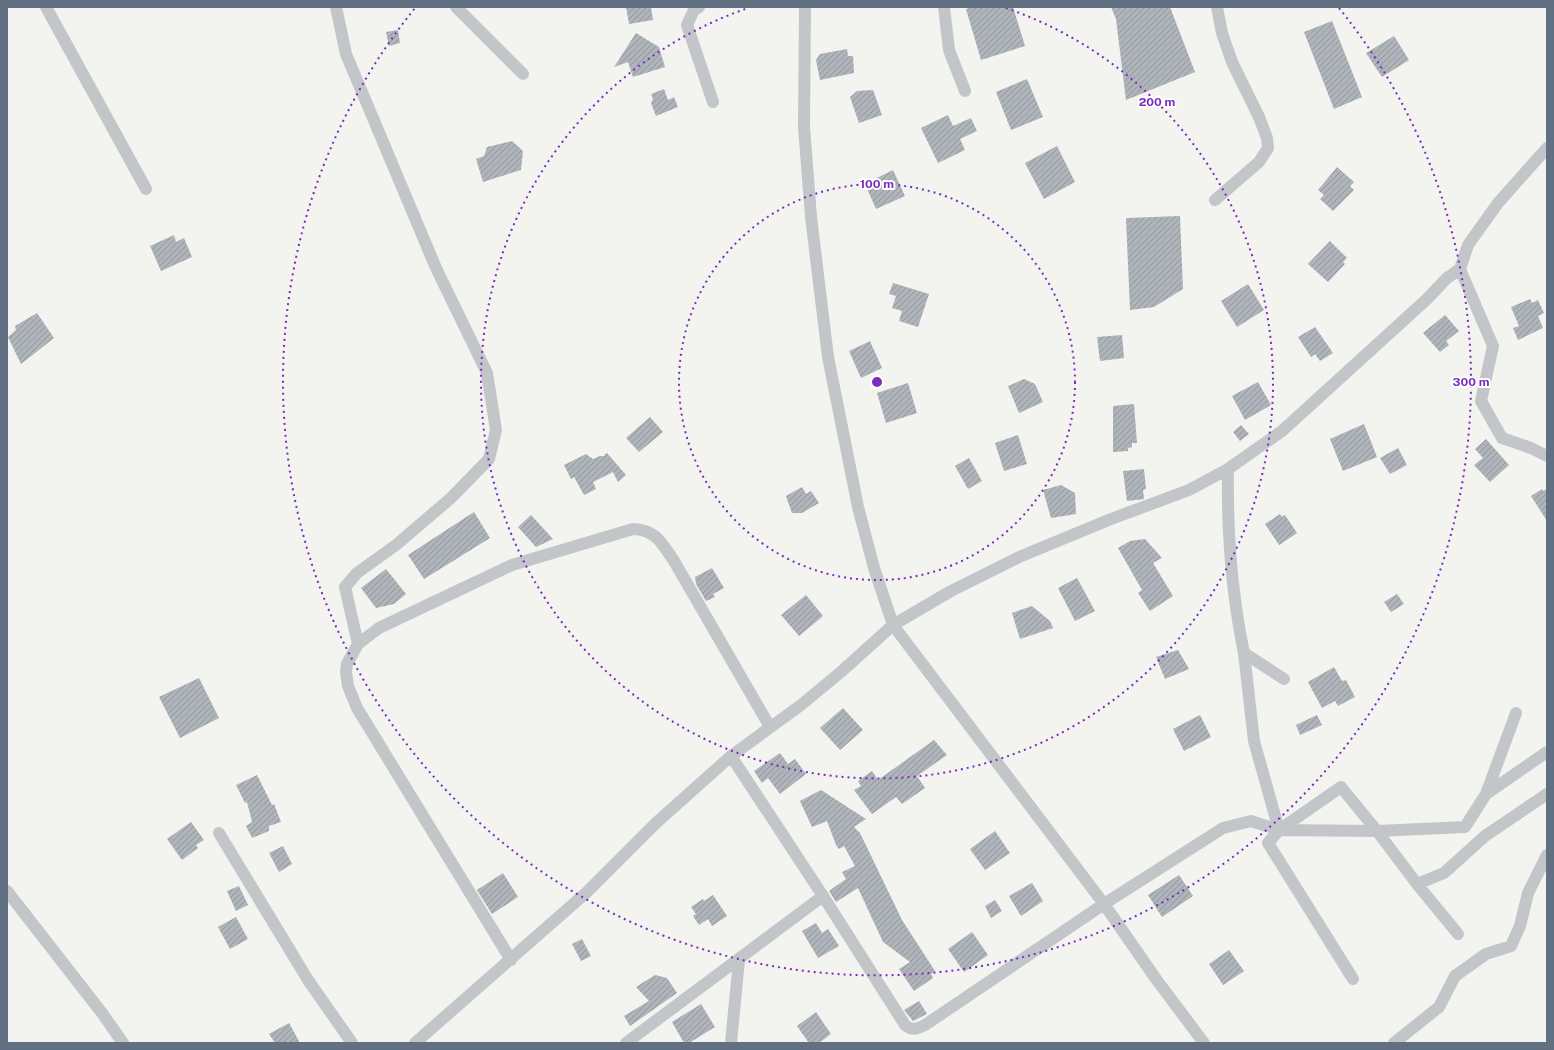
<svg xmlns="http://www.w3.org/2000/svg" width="1554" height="1050" font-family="'Public Sans',sans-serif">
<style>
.building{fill:url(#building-hatch)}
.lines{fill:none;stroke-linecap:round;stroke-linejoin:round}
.minor{stroke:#c3c6c9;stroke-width:12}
.ring{fill:none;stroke:#7b2cbf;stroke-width:2;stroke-dasharray:2 4}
.centre{fill:#7b2cbf;stroke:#fff;stroke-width:2}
.ring-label{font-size:12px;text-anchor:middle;font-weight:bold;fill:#7b2cbf;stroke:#fff;stroke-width:4;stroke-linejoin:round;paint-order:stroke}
</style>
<defs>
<pattern id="building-hatch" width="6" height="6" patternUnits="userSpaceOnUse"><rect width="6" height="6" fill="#aeb4ba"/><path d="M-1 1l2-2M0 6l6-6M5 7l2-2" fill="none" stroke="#91979d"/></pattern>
</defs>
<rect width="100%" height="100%" fill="#f3f4ef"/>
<path class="building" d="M626,7H651L653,20L629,24Z
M973,7H1013L1025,46L981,60L966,9Z
M1111,7H1170L1195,72L1126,100L1116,19Z
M1332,21L1362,97L1334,109L1304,32Z
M398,30L400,43L389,46L386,32Z
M636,33L659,47L665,67L633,77L628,62L614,67Z
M1394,36L1409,60L1382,77L1366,53Z
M847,49L848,56H853L854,73L820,80L816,60L820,54Z
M1027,79L1043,117L1011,130L996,92Z
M664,89L668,100L674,97L678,107L656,116L651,103L653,99L651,94Z
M873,90L882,115L859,123L850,97L857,91Z
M948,115L953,126L971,118L977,131L960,139L965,150L938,163L921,128Z
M512,141L523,151L521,170L483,182L476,159L484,156L487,147Z
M1057,146L1075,182L1044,199L1025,163Z
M1337,167L1354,182L1350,186L1354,190L1333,211L1320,199L1324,195L1318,190Z
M893,170L905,196L876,209L865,184Z
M1180,216L1183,289L1154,307L1130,310L1126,218Z
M174,235L176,242L184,238L192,257L161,271L150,246Z
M1330,241L1347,258L1343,262L1345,264L1328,282L1308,264Z
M893,283L929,294L918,327L899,321L902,311L892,308L896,296L889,294Z
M1248,284L1264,310L1237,327L1221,301Z
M1530,299L1532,303L1538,300L1544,313L1538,316L1543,328L1518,340L1513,328L1519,326L1511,307Z
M37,313L54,338L21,364L8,337L16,330L15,326Z
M1445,315L1459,331L1446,341L1449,345L1440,352L1423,333Z
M1315,327L1333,353L1320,361L1315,354L1311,357L1298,337Z
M1122,335L1124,358L1100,361L1097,337Z
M870,341L882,368L861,378L849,351Z
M1024,379L1035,384L1043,402L1019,413L1008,386Z
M1258,382L1271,405L1245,420L1232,396Z
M908,383L917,413L886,423L877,393Z
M1134,404L1137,443H1132V447L1128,448V451L1113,452V406Z
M650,417L663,432L639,452L626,438Z
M1364,424L1377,457L1343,471L1330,439Z
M1241,425L1249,434L1240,441L1233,432Z
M1018,435L1027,464L1004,471L995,443Z
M1486,439L1509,465L1490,482L1474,465L1483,458L1475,449Z
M1398,448L1407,465L1390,474L1380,458Z
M607,453L626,475L618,482L613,472L593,482L596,489L584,495L574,477L571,479L564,465L586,454L593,459L600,456H605L604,455Z
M969,458L982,481L968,489L955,466Z
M1144,469L1146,489L1143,490L1144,499L1127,501L1123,471Z
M1061,485L1075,493L1076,514L1051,518L1043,490Z
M802,487L806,494L811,491L819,503L802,513H792L786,496Z
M1542,489L1543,491L1547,489V521L1531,496Z
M474,512L490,538L424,579L408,555Z
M1280,514L1282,517L1285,515L1297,533L1279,545L1265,524Z
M531,515L553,539L536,547L518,527Z
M1145,539L1162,558L1153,563L1173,596L1150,611L1138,593L1142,590L1118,548L1130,541Z
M712,568L724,588L713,594L715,597L706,601L696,584L695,577Z
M386,569L406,594L394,604L376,608L361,588Z
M1077,578L1095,611L1075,621L1058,588Z
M1397,594L1404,604L1391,612L1384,602Z
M806,595L823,616L799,636L781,615Z
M1032,606L1050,621L1053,628L1020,639L1012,613Z
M1178,650L1189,669L1165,679L1156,657Z
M1334,667L1342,681L1346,680L1355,697L1338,706L1335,701L1322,708L1308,682Z
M199,678L219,718L180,738L159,697Z
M843,708L863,730L840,750L820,728Z
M1200,715L1211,737L1184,751L1173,729Z
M1317,715L1322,725L1300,735L1296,725Z
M934,740L947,755L917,776L925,788L902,804L896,797L872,814L854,790L861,786L858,781L872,771L878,780Z
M780,753L788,764L795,759L806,774L780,794L768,778L762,783L754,771Z
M257,775L272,805L274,804L281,822L269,826V831L252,838L246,826L252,822L247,802L245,803L236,785Z
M821,790L866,819L854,827L860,833L902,920L935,971L931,974L933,978L914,991L899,969L910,962L883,942L858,888L836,902L829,891L846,879L842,872L855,866L844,846L839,849L836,845L827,821L812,827L800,801Z
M191,822L204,840L196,845L198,848L182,860L167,839Z
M995,831L1010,853L985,870L970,849Z
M283,846L292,864L279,872L269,853Z
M503,873L518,897L492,914L477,890Z
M1179,875L1193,896L1162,917L1148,895Z
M1032,883L1043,901L1021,916L1009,896Z
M239,886L248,905L236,911L227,891Z
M713,895L727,916L712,926L708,919L699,925L693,916L696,914L691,907L703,899L704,901Z
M995,900L1002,911L991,918L985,906Z
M236,917L248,939L230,949L218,927Z
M816,923L822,933L828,929L839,946L818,958L802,931Z
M972,932L988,955L964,972L948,949Z
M582,939L591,956L581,961L572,944Z
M1229,950L1244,971L1223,985L1209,964Z
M655,975L667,978L677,993L630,1026L624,1016L649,1001L636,987Z
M919,1001L927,1014L913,1021L904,1010Z
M701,1004L715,1027L689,1043H684L672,1022Z
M816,1012L831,1034L819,1043H809L797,1026Z
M289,1023L300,1043H275L269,1034Z"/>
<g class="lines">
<path class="minor" d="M46,7L146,189
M336,7L346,54L436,268L487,373L496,430L489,459L451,498L396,545L357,573L345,587L358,644
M456,7L523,74
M699,7L694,10L687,25L713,102
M805,7L804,127L811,217L828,357L858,507L874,568L893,625L1104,904L1156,979L1204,1043
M944,7L949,50L965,91
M1215,200L1259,162L1268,148L1267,138L1259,117L1232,62L1222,33L1217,7
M1460,269L1493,346L1481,401L1502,438L1531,448L1547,456
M1228,469C1227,529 1232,595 1244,653L1284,679
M1244,653L1254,741L1279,830L1377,831L1465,827L1486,794L1547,752
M731,756L823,896L905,1025C912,1031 917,1029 925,1025L1104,904L1223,828L1251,821L1279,830
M1486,794L1516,713
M219,833L308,980L352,1043
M7,891L102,1013L123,1043
M1458,934L1417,884L1444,873L1485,836L1547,794
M511,960L357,708L348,686L346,672L347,664L358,644L379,628L512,565L633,529C657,530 662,544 674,561L770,727
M1353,979L1268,843L1279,830L1341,787L1377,831L1417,884
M415,1043L587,892L656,823L731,756L801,705L842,671L893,625L951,591L1019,557L1111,519L1189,490L1228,469L1282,431L1427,299L1447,278L1460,269L1468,245L1498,203L1547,148
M626,1043L823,896
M731,1043L739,960
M1394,1043L1439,1007L1455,976L1486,954L1511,946L1520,926L1528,893L1547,855"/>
</g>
<g class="ring">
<circle cx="877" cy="382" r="198"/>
<path d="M1006 8A396 396 0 1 1 748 8"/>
<path d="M1339 8A594 594 0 1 1 415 8"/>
</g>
<circle cx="877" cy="382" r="6" class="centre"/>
<g class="ring-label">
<text x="1157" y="106">200 m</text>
<text x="877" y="188">100 m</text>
<text x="1471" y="386">300 m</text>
</g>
<rect width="1554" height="1050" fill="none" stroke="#617082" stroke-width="16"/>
</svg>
